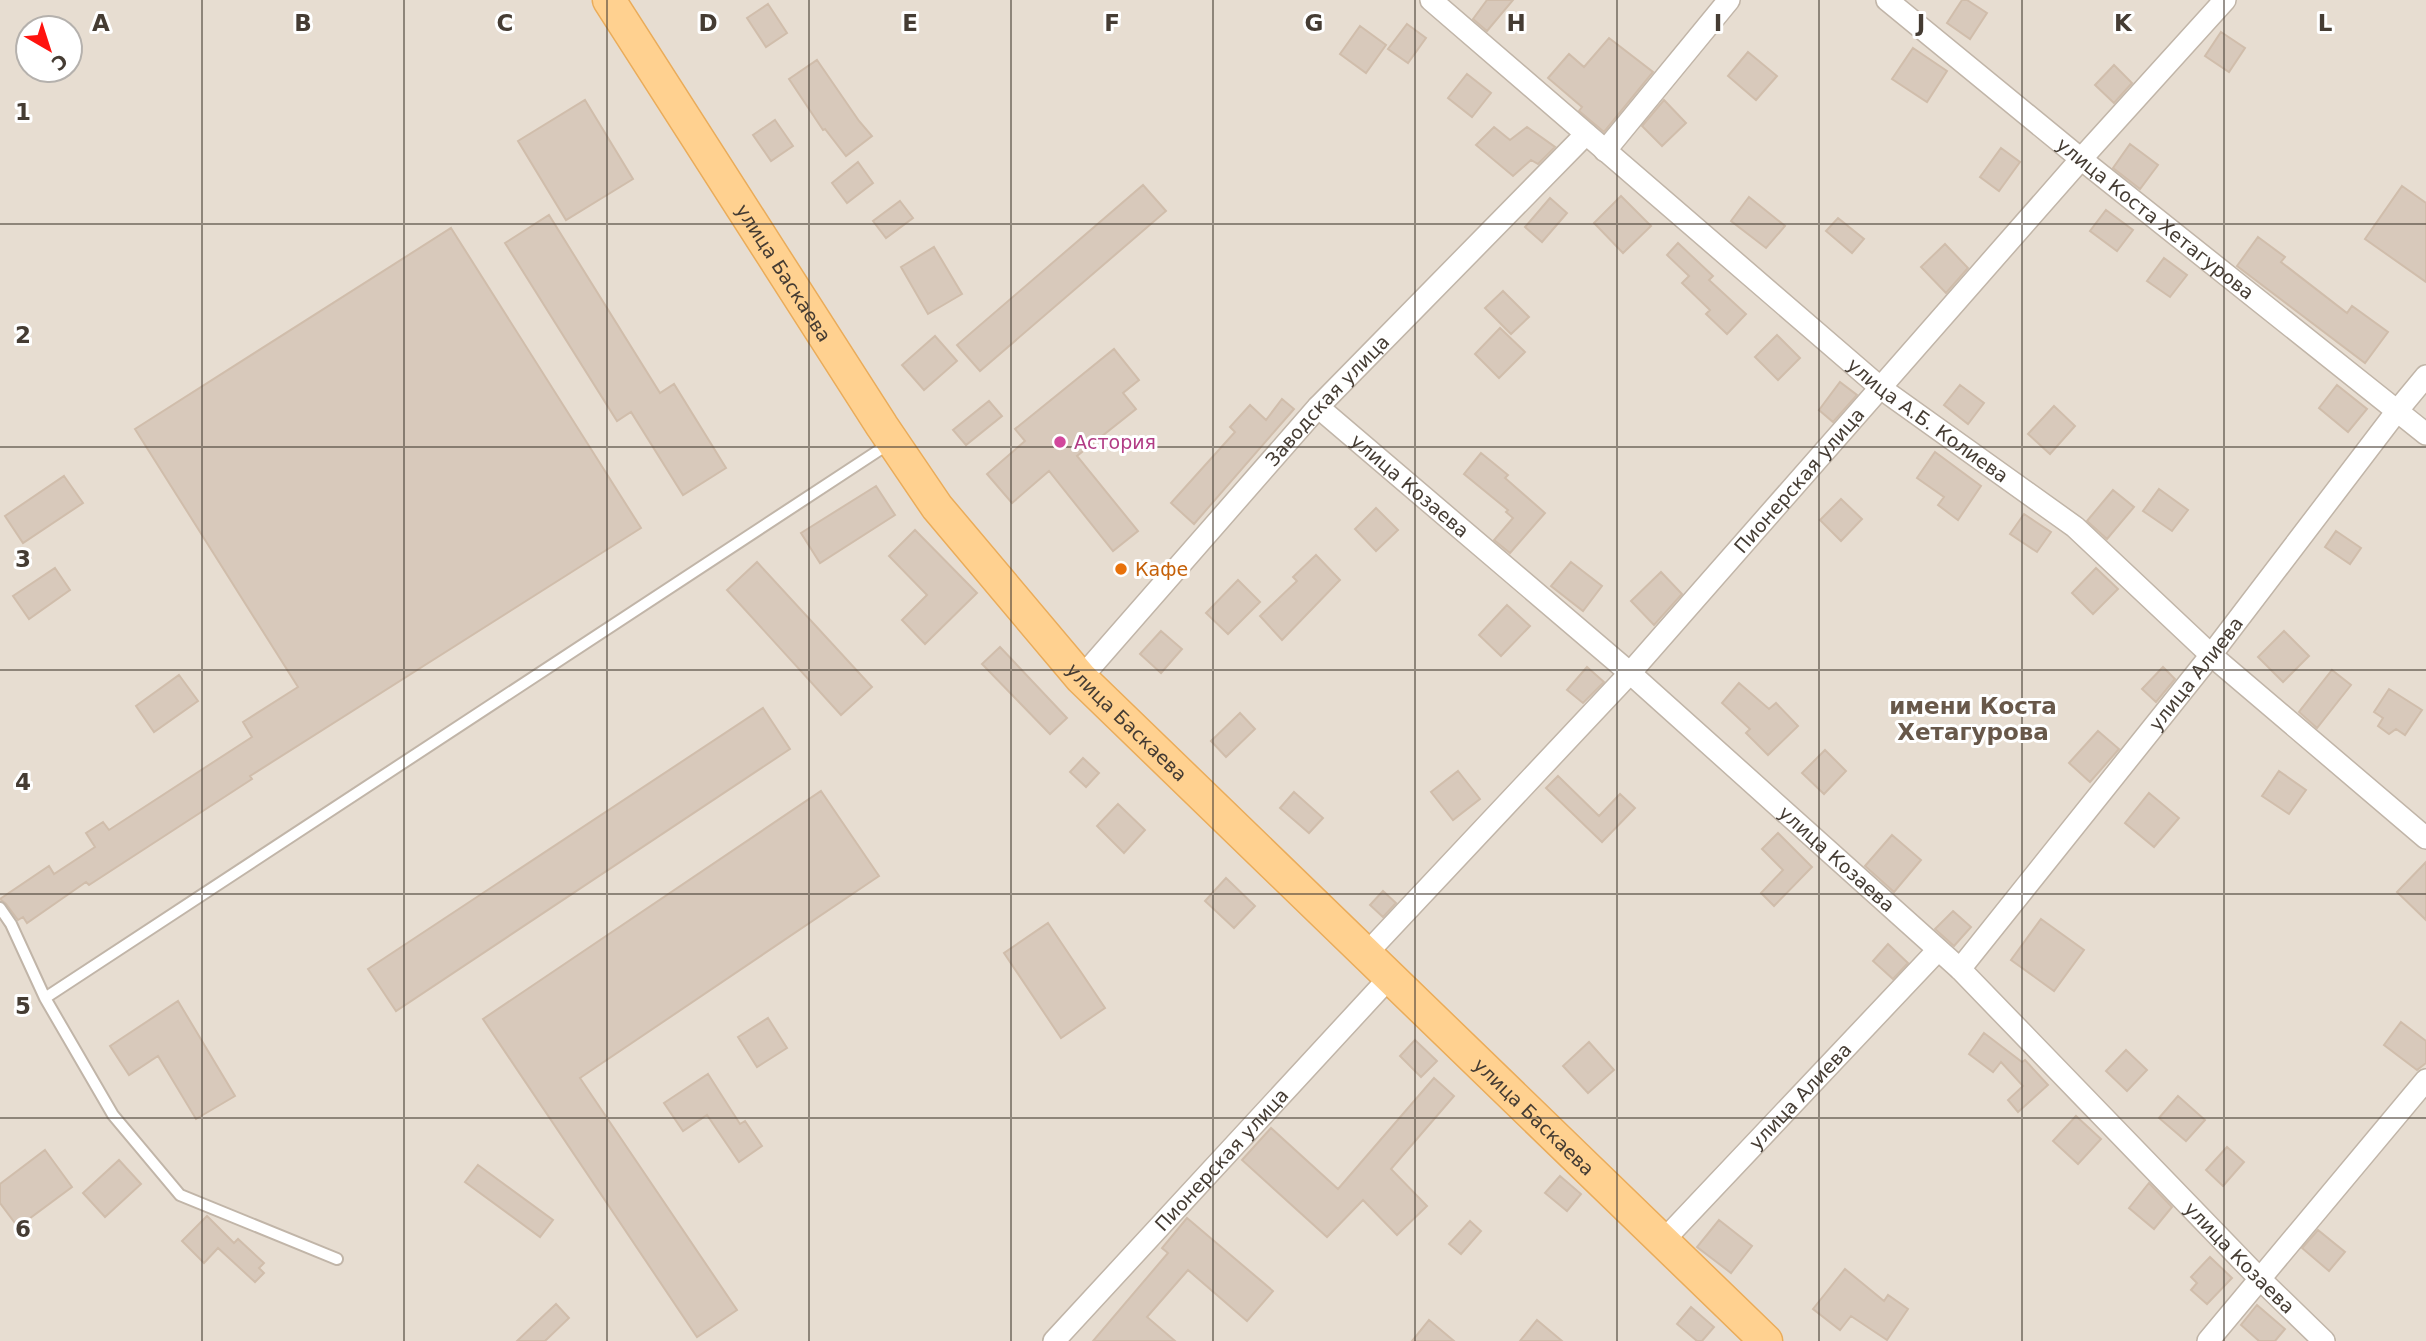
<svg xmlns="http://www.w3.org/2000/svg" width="2426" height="1341" font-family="'DejaVu Sans',sans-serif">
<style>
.residential{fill:#e7ddd1;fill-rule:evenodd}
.building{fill:#d8c9bb;stroke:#d0bdab;stroke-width:2}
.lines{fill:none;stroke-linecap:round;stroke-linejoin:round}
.service-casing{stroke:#c1b5a8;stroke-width:14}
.minor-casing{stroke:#c1b5a8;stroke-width:24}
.primary-casing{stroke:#eaac5a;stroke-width:35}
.service{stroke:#fff;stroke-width:10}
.minor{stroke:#fff;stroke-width:21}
.primary{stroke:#ffd190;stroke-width:32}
.grid{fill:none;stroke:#453c33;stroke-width:2;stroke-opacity:0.55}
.hotel-dot{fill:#d1479c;stroke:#fff;stroke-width:2.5}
.food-dot{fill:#e8710a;stroke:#fff;stroke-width:2.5}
.labels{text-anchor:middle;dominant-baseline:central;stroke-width:6;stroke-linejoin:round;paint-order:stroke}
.street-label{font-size:19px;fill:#453c33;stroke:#fff}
.hotel-label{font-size:19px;fill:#b23c85;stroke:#fff;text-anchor:start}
.food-label{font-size:19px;fill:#c56008;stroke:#fff;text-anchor:start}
.quarter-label{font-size:23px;font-weight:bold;fill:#68584a;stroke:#fff}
.grid-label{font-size:23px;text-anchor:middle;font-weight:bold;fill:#453c33;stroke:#fff;stroke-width:6;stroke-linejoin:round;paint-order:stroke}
</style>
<rect width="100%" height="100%" fill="#f3ece3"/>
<path class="residential" d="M0,0H2426V1341H0ZM28,28H70V70H28Z"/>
<path class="building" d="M1487,0H1513L1487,31L1473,19Z
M1962,0H1967L1987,13L1970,39L1947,23Z
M768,4L787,33L766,47L747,18Z
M1407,24L1426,38L1408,63L1388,49Z
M1360,26L1386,45L1366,73L1340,54Z
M2221,32L2245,48L2229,72L2205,56Z
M1609,38L1653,72L1604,132L1579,111L1582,107L1548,78L1569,54L1584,67Z
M1913,48L1947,71L1927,102L1892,79Z
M1748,52L1777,76L1756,100L1728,76Z
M817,60L859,121L872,136L846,156L825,129L823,130L789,79Z
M2114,65L2132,83L2114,103L2095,85Z
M1467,74L1491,93L1472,117L1448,98Z
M585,100L633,179L566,220L518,141Z
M1664,100L1686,123L1662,146L1642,126Z
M775,120L793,146L771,161L753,135Z
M1494,127L1510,140L1527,127L1555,147L1538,164L1531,160L1513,176L1476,145Z
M2130,144L2158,165L2140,189L2113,168Z
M2001,148L2020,162L1999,191L1980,177Z
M858,162L873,183L847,203L832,183Z
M1143,185L1166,211L980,371L957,345Z
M2402,186L2426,203V282L2365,239Z
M1621,196L1651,226L1623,253L1594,223Z
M1749,197L1785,226L1766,248L1731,221Z
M1550,198L1567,213L1542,242L1525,227Z
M900,201L913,218L886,238L873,221Z
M2106,210L2133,230L2117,251L2090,231Z
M549,215L660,393L674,384L726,468L683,495L631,412L617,421L505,243Z
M1838,218L1864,239L1852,253L1826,231Z
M451,228L641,528L250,776L252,779L89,885L86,882L27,923L23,917L18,920L6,904L0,899L49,866L54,874L95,847L86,833L103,822L109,830L252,737L243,722L298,687L135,429Z
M2258,237L2285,257L2281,262L2347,313L2352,306L2388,332L2365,363L2237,266Z
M1678,243L1713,276L1709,280L1746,314L1727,334L1706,314L1710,310L1682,283L1689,276L1667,255Z
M1945,244L1968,268L1946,293L1921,267Z
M934,247L962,294L928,314L901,267Z
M2164,258L2187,275L2170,297L2147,281Z
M1503,291L1529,317L1511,334L1485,308Z
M1500,328L1525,352L1499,378L1475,354Z
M1777,335L1800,358L1778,380L1755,357Z
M935,336L957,361L924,390L902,365Z
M1114,349L1139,380L1123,393L1136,409L1077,456L1138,531L1113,551L1049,471L1012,503L987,474L1025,441L1015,429Z
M1840,382L1857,395L1833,422L1819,410Z
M1960,385L1984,403L1968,424L1944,405Z
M2337,385L2367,409L2348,432L2319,408Z
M1282,399L1294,409L1194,524L1171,503L1235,432L1230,427L1250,405L1266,420Z
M989,401L1002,416L966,445L953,430Z
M2054,406L2075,426L2050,454L2028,434Z
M1935,452L1981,486L1958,520L1938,505L1944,497L1917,478Z
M1481,453L1508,475L1505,478L1545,513L1510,553L1494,540L1513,518L1506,512L1508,510L1464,474Z
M64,476L83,503L23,543L5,516Z
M876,486L895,515L820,563L801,533Z
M2159,489L2188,510L2172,531L2143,511Z
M2113,490L2134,507L2107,539L2087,521Z
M1841,499L1862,519L1841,541L1820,520Z
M1376,508L1398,530L1376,551L1355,529Z
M2024,514L2051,532L2037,552L2010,534Z
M915,530L977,593L925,644L902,620L927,595L889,556Z
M2336,531L2361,548L2350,564L2325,547Z
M1316,555L1340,580L1282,640L1260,616L1297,581L1293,577Z
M757,562L872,687L841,715L727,590Z
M1571,562L1602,586L1583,611L1551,586Z
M55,568L70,590L29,619L13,596Z
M2096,568L2118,589L2093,614L2072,593Z
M1661,572L1682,594L1654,625L1631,601Z
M1238,580L1260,602L1228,634L1206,613Z
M1507,605L1530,626L1501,656L1479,635Z
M1161,631L1182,649L1161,673L1140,654Z
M2284,631L2309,656L2283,682L2258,657Z
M1000,647L1067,718L1050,734L982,664Z
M1587,667L1604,682L1583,703L1567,690Z
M2163,667L2175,679L2156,702L2142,689Z
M2332,670L2351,685L2317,728L2299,712Z
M179,675L198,701L154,732L136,706Z
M1739,683L1769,709L1776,703L1798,726L1768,755L1746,733L1750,729L1722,703Z
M2389,689L2422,710L2405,735L2396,729L2389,734L2378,726L2383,718L2374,712Z
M763,708L790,749L396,1011L368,969Z
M1240,713L1255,729L1226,757L1211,741Z
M2098,731L2119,749L2090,782L2069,763Z
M1825,750L1846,771L1824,794L1802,773Z
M1083,758L1099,773L1086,787L1070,772Z
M1458,771L1480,799L1453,820L1431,792Z
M2279,771L2306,790L2289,814L2262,796Z
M1558,776L1599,816L1620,794L1635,808L1602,842L1546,788Z
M821,791L879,876L580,1078L737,1310L697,1337L483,1019Z
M1294,792L1323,818L1309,833L1280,808Z
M2149,793L2179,818L2154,847L2125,823Z
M1118,804L1145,830L1124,853L1097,826Z
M1778,833L1812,867L1774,906L1761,893L1783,870L1762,849Z
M1892,835L1921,860L1894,892L1865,866Z
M2426,862V920L2397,892Z
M1226,878L1255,906L1234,928L1205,901Z
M1383,891L1396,903L1383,917L1370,905Z
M1953,911L1971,927L1954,946L1935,929Z
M2041,919L2084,950L2054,991L2011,960Z
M1048,923L1105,1008L1061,1038L1004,953Z
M1888,944L1908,963L1893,979L1873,961Z
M178,1001L235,1096L196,1119L158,1056L129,1075L110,1046Z
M768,1018L787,1048L757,1067L738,1037Z
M2401,1022L2426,1041V1063L2417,1070L2384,1045Z
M1984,1033L2022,1062L2025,1060L2048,1085L2018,1112L2008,1100L2023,1086L2001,1062L1993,1072L1969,1054Z
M1415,1040L1437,1061L1421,1077L1400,1056Z
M1589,1042L1614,1070L1588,1093L1563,1066Z
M2126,1050L2147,1070L2127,1091L2106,1071Z
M708,1074L740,1124L745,1121L762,1146L739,1162L707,1115L683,1131L664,1103Z
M1434,1078L1454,1096L1391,1169L1427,1206L1397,1235L1363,1200L1327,1237L1242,1160L1271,1128L1338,1189Z
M2178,1096L2205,1120L2186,1141L2159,1118Z
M2076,1116L2101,1139L2078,1164L2053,1141Z
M2227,1147L2244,1162L2223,1186L2206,1170Z
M45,1150L72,1187L18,1227L0,1203V1184Z
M119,1160L141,1184L105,1217L83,1193Z
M478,1165L553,1220L540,1237L465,1182Z
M1560,1176L1581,1194L1567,1211L1545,1193Z
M2149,1183L2172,1207L2154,1229L2129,1208Z
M207,1216L234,1243L238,1239L264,1263L259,1268L264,1273L255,1282L218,1248L204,1263L182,1241Z
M1187,1218L1273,1291L1247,1321L1188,1270L1147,1317L1175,1341H1093L1168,1253L1162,1248Z
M1719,1220L1752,1246L1731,1273L1697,1247Z
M1470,1221L1481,1231L1461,1254L1449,1244Z
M2318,1230L2345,1252L2329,1271L2302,1248Z
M2210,1257L2232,1278L2207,1304L2191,1290L2197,1283L2191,1277Z
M1845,1269L1884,1301L1888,1295L1908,1309L1887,1340L1851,1316L1840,1330L1813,1309Z
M556,1304L569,1318L545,1341H517Z
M2257,1305L2285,1329L2275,1341H2259L2241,1325Z
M1691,1307L1714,1327L1702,1341H1697L1677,1324Z
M1429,1320L1454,1341H1412Z
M1537,1320L1562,1341H1520Z"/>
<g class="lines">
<defs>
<path id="service" d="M0,908L11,924L45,998L113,1115L180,1195L337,1259
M45,998L890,443"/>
<g id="minor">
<path id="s1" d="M1431,0L1882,389L2075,527L2211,655L2426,838"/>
<path id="s2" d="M1887,0L2081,159L2426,434"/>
<path d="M1605,151L1729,0"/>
<path id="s3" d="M1318,407L1630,673L1960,969L2260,1279L2324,1341"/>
<path id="s4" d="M1081,678L1318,407L1586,134"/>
<path id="s5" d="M1366,954L1630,673L2081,159L2225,0"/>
<path id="s6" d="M1960,969L2211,655L2397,411L2426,376"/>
<path id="s7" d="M1662,1242L1938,950"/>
<path id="s8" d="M1054,1341L1390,977"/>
<path d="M2208,1341L2426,1080"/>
</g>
<g id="primary">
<path id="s9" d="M609,0L882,426L937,507L1081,678L1766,1341"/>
</g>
</defs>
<use href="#service" class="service-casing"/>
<use href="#minor" class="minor-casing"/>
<use href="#primary" class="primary-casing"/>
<use href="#service" class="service"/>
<use href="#minor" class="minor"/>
<use href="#primary" class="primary"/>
</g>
<path class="grid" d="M202,0V1341M404,0V1341M607,0V1341M809,0V1341M1011,0V1341M1213,0V1341M1415,0V1341M1617,0V1341M1819,0V1341M2022,0V1341M2224,0V1341M0,224H2426M0,447H2426M0,670H2426M0,894H2426M0,1118H2426"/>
<circle class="hotel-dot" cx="1060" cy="442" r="7"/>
<circle class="food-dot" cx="1121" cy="569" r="7"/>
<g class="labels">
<g class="street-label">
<text stroke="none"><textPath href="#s2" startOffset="346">улица Коста Хетагурова</textPath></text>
<text stroke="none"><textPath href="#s9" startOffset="324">улица Баскаева</textPath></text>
<text stroke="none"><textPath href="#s4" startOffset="371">Заводская улица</textPath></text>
<text stroke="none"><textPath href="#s1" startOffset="651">улица А.Б. Колиева</textPath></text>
<text stroke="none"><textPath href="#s5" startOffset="642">Пионерская улица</textPath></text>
<text stroke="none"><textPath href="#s3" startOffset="121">улица Козаева</textPath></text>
<text stroke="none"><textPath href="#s6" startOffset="378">улица Алиева</textPath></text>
<text stroke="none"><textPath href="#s9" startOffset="891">улица Баскаева</textPath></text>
<text stroke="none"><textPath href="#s3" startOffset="688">улица Козаева</textPath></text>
<text stroke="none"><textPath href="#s7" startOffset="201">улица Алиева</textPath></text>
<text stroke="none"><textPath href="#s9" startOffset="1458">улица Баскаева</textPath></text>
<text stroke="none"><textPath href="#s8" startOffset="247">Пионерская улица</textPath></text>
<text stroke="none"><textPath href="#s3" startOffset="1255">улица Козаева</textPath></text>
</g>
<g class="hotel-label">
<text x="1074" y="442">Астория</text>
</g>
<g class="food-label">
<text x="1135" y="569">Кафе</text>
</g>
<g class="quarter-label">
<text x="1973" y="706">имени Коста<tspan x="1973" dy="26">Хетагурова</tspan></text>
</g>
</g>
<g class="grid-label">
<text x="101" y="31">A</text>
<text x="303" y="31">B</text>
<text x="505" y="31">C</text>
<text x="708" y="31">D</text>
<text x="910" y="31">E</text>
<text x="1112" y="31">F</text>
<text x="1314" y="31">G</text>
<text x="1516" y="31">H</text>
<text x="1718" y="31">I</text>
<text x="1921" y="31">J</text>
<text x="2123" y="31">K</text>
<text x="2325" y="31">L</text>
<text x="23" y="120">1</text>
<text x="23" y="343">2</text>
<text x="23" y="567">3</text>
<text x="23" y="790">4</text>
<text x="23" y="1014">5</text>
<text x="23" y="1237">6</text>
</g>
<g transform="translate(49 49) rotate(141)"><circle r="33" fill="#ffffff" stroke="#b5b1ad" stroke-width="2"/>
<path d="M0-5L12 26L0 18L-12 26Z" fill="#ff130e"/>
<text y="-10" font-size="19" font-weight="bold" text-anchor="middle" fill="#453c33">С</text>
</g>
</svg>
